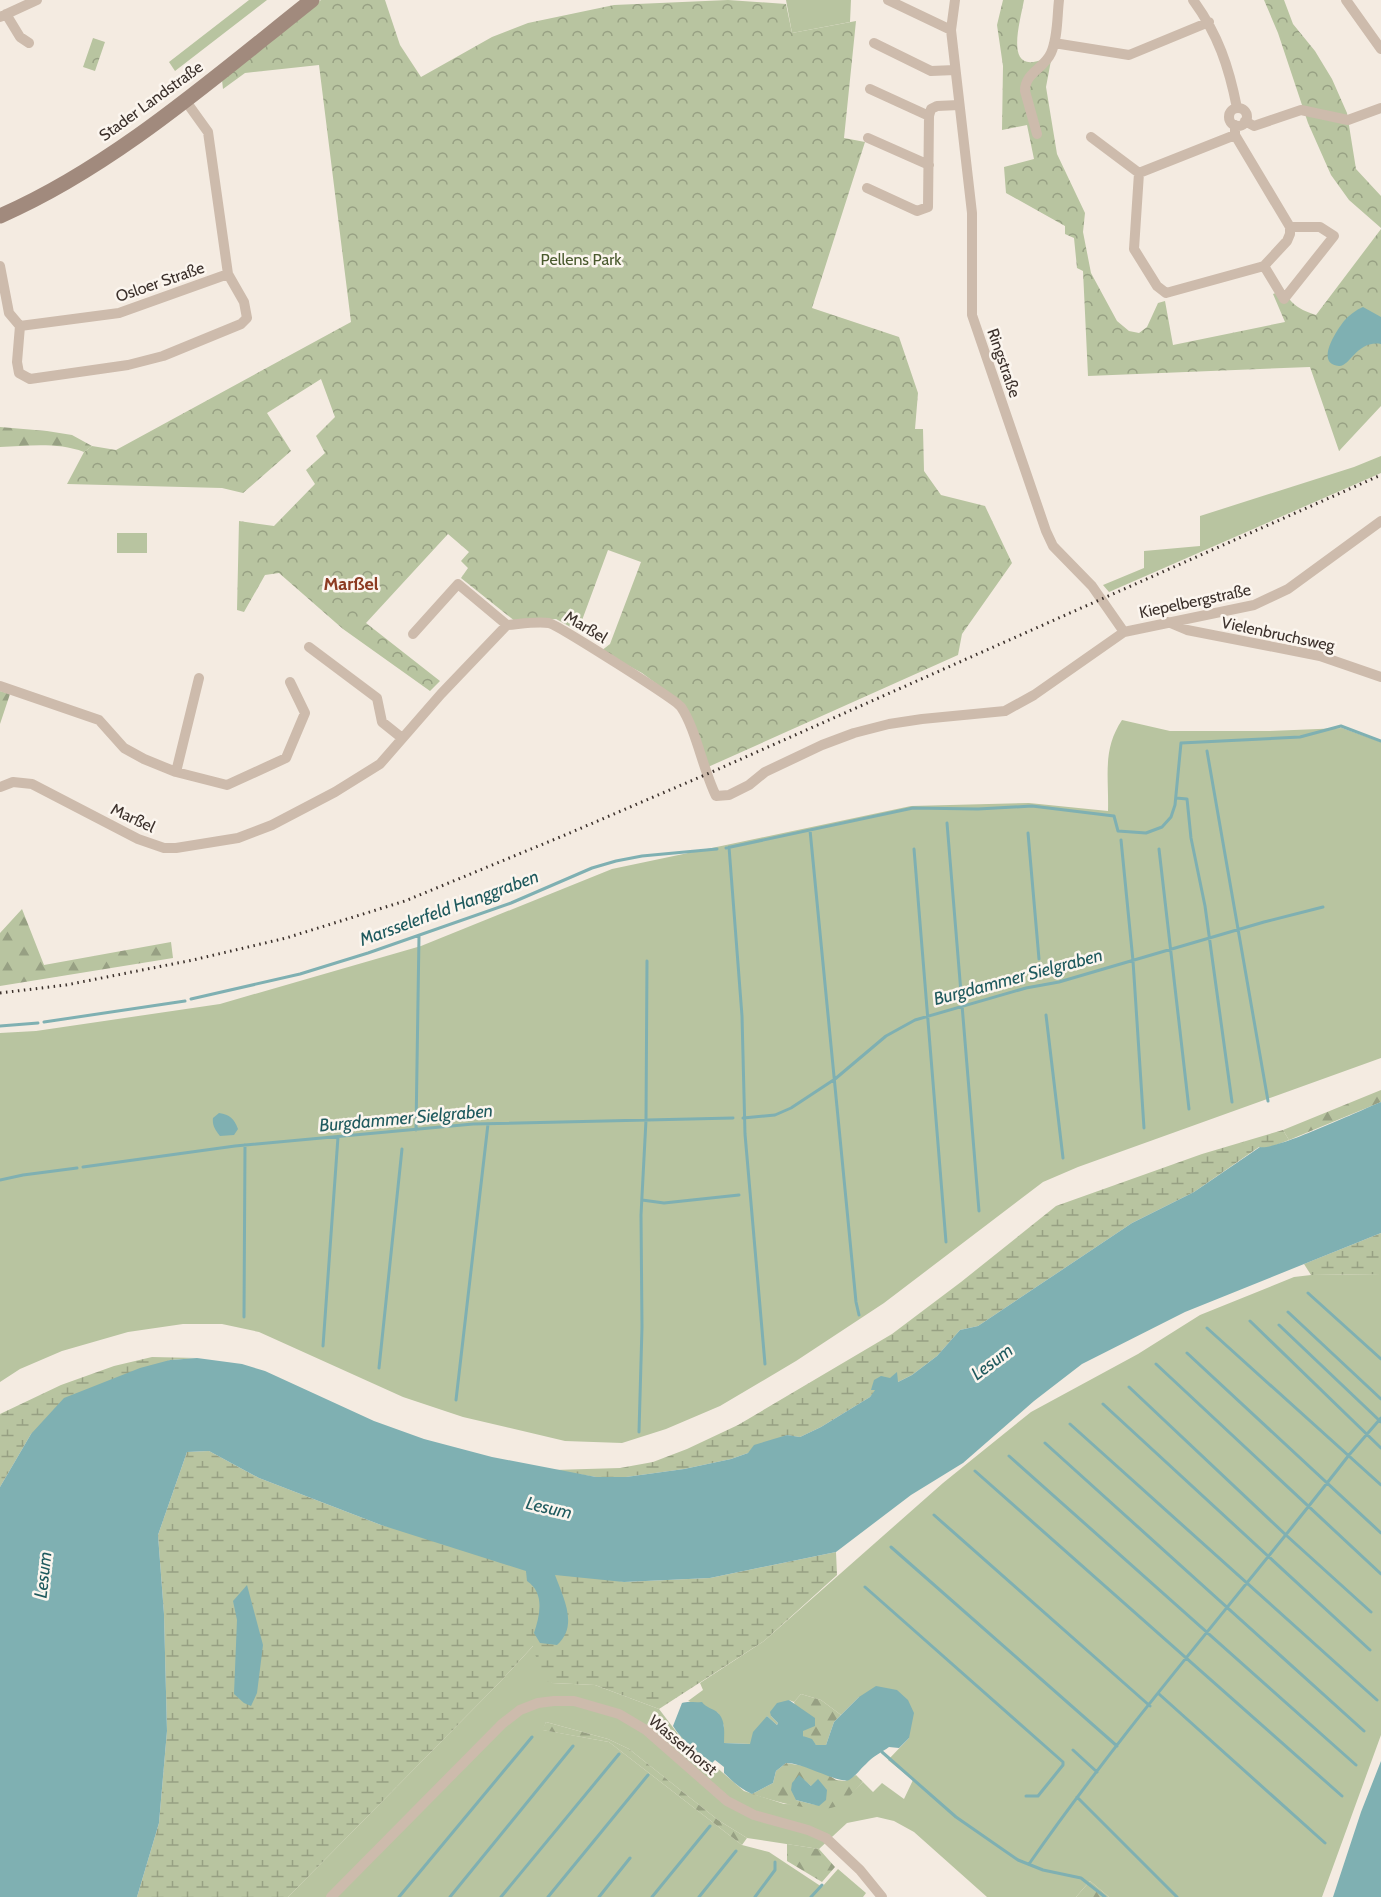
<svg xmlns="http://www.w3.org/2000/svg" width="1381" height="1897" font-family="Cabin,sans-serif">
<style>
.green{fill:#b8c4a0}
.forest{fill:url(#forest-firs);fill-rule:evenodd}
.wetland{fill:url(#wetland-marsh)}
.park{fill:url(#park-crowns)}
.water{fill:#7fb0b2}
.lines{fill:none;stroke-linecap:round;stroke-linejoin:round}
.stream{stroke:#7fb0b2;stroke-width:3}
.street{stroke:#cdbbac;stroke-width:10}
.secondary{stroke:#a18a7d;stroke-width:15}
.rail{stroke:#3b302b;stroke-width:3;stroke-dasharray:1.5 4.5;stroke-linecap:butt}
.labels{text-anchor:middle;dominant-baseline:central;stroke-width:5;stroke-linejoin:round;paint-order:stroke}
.street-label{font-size:16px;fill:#3b302b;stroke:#fbf5ee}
.park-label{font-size:16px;fill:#4a5a2e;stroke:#fbf5ee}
.neighbourhood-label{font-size:18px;font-weight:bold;fill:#8c3b22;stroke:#fbf5ee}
.water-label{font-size:18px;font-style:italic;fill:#1f5a5e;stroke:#fbf5ee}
</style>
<defs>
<pattern id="forest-firs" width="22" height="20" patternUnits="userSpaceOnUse" patternTransform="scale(1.5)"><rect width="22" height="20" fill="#b8c4a0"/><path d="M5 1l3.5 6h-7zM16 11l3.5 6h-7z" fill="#97a083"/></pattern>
<pattern id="wetland-marsh" width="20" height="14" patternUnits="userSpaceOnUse" patternTransform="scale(1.5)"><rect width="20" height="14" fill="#b8c4a0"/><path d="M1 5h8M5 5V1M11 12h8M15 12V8" fill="none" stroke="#97a083"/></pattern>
<pattern id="park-crowns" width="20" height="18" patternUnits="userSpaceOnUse" patternTransform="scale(1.5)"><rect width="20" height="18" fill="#b8c4a0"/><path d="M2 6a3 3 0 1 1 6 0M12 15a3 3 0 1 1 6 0" fill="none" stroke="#97a083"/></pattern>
</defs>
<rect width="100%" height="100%" fill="#f4ebe1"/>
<path class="green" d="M249,0H267L175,71L169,62Z
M786,0H851L850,22L792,33Z
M1381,456V473L1109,592L1103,585L1144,568V551L1200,546V516L1354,467Z
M117,533H147V553H117Z
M1122,720L1170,731H1270L1342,728L1381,742V1058L1078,1167L1043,1182L884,1303L796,1361L720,1406L666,1429L622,1443L565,1441L463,1417L403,1397L259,1332L222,1324H183L128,1332L62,1351L20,1369L0,1382V1033L36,1031L220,1004L421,946L612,869L911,806L1029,803L1108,811C1109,777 1102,750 1122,720Z
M1381,1274V1735L1322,1897H1109L1090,1881L1076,1897H987L914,1832L894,1821L877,1817L847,1823L819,1849L747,1838L718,1820L629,1749L608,1739L546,1722L543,1730L609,1742L742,1845L769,1852L822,1887L838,1869L866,1893L863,1897H288L499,1683L534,1645L552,1683L595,1685L659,1709L678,1734L744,1791L784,1804L838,1805L863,1782L873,1792L882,1783L904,1799L913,1780L888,1760L909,1738L859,1697L841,1715L821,1700L801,1694L794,1702L789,1700L771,1716L778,1723L777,1725L767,1716L751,1744L724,1743V1726L718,1713L688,1701L703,1690L700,1683L764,1641L943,1483L1031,1412L1138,1354L1200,1315L1294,1277L1311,1275Z"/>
<path class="forest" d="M0,427L47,431L72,435L92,446L84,452C57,442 28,446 0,447Z
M0,691L10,694L0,724Z
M22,909L44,965L171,942L173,958L0,986V933Z
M1381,1090V1102L1289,1140L1283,1130Z
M801,1694L821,1700L841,1715L834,1722L826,1745H816L803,1736L794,1702Z
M546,1722L608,1739L629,1749L718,1820L747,1838L742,1845L609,1742L542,1730Z
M786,1763L804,1766L827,1774L836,1780L845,1781L856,1775L863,1782C855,1789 848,1799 839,1805C820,1816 772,1800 752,1794L773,1783L776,1771ZM799,1776L811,1786L819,1806L796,1800Z
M787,1844L819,1849L835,1867L822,1882L787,1861Z
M1090,1881L1109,1897H1076Z"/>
<path class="wetland" d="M1283,1130L1289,1140L1265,1149L1259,1147L1194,1192L1132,1223L978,1326L960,1330L937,1356L912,1375L898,1382L876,1390L870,1397L821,1427L800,1437L787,1435L748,1453L731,1459L684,1469L626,1477H596L553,1470L620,1468L653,1462L687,1449L738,1425L892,1334L961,1282L1056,1206L1202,1154Z
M1381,1233V1274L1311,1275L1304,1264Z
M152,1357L197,1358L170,1360L31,1434L0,1487V1414L61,1385L114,1366Z
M209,1451L259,1478L381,1525L624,1582L710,1578L836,1552L837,1575L764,1641L659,1709L595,1685L552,1683L542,1679L533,1646L499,1683L288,1897H137L159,1823L167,1731L164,1614L158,1535L187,1452Z"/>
<path class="park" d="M321,0H385L400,45L421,77L492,37L528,23L614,5L728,0L786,4L792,33L856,21L844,138L865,142L812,308L899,337L918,393L915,429H923L924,471L941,495L985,506L1012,563L962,634L958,655L708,767L682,703L642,673L601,651L610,644L641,562L608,550L578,631L556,619L516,622L461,578L468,568L461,561L469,552L448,534L366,623L440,681L430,691L343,629L279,573L265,575L244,612L237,610L239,521L274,526L315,484L306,470L325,453L316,436L335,417L321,379L267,413L291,451L243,493L222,488L67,484L84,452L92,446L116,450L351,322L319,65L245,73L223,89L222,80Z
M1003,0H1024C1019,27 1002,82 1052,55L1046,87L1057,154L1085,213L1083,232L1091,273L1117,321L1129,331L1139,333L1147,327L1158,303L1165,301L1173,345L1285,322L1273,294L1283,290C1292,305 1300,310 1316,315L1381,229V406L1339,451L1310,367L1088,376L1083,271L1077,268L1074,238L1065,234V226L1006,193L1004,167L1034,159L1027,125L1002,130L1003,66L997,25Z
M1264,0H1284L1293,24L1315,51L1332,79L1347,113L1356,169L1381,196V228L1349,200L1331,175L1308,123L1278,33Z
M93,38L105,42L95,71L83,67Z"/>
<path class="water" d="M1363,307L1381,317V344C1357,340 1350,367 1339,366C1314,364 1337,330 1344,321C1349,315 1356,310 1363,307Z
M1381,1102V1233L1185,1312L1082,1364L1034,1401L963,1463L911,1495L836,1552L710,1578L624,1582L555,1575C563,1597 579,1626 557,1645L540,1643L534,1633C540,1615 545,1593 527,1581L526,1571L381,1525L259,1478L209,1451L187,1452L158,1535L164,1614L167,1731L159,1823L137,1897H0V1487L31,1434L64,1398L140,1368L170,1360L197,1358L242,1364L265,1371L374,1421L424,1439L492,1457L596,1477H626L684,1469L731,1459L748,1453L754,1445L787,1435L800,1437L821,1427L870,1397L875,1390H871L874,1380L881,1376L890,1378L897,1372L898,1382L912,1375L937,1356L960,1330L978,1326L1132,1223L1194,1192L1260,1147C1274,1151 1361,1110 1381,1102Z
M219,1113C230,1115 234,1118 238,1129L234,1135L220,1136C215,1130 212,1125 213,1118Z
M247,1585L263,1645L257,1693L251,1706L244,1703L234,1694L237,1620L233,1601Z
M876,1686L897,1690L908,1700L914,1713L909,1738L899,1748L889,1747C882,1752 872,1757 866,1764C860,1769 856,1776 849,1780C839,1784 804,1763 786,1763L776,1771L773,1783L752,1794C741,1789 733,1782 724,1773V1767L715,1760L712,1763C698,1752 682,1741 673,1726L682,1703C689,1701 694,1703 702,1702C706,1708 713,1708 718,1713C726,1721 724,1734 724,1743L750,1744L753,1732L767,1716L777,1725L778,1723L771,1716L770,1712L777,1703L789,1700L815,1718V1726L803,1731V1736L812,1739L816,1745H826L834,1722L859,1697Z
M1381,1761V1897H1333L1361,1812Z
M799,1775L811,1786L818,1779L827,1790L826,1800L819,1806L796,1800L791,1790L792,1783Z"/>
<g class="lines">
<path class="stream" d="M1207,751L1268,1101
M1176,798L1187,799L1191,838L1205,906L1232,1102
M947,823L979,1211
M810,830L856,1302L859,1315
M1028,833L1039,959
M1121,840L1133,961L1144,1128
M729,847L742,1016L745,1134L765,1364
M726,848L913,808L978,809L1032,806L1114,816L1118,831L1146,833L1162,827L1171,817L1175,805L1181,743L1300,737L1341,726L1381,741
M914,849L946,1242
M1159,849L1189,1109
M191,999L300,974L368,953L511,903L592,868L616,861L642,856L717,849
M1046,1015L1063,1158
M44,1022L185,1001
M0,1026L38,1023
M743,1118L775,1115L791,1108L835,1079L886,1036L915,1020L1026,988L1059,982L1264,922L1323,907
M416,1130L419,936
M83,1167L235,1146L473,1124L733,1118
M0,1180L23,1175L77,1168
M642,1200L664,1203L739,1195
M1308,1293L1381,1359
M1288,1312L1381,1399
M244,1317L245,1145
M1250,1321L1381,1448
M1279,1325L1381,1422
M1207,1328L1381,1485
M323,1346L338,1137
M1187,1353L1381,1533
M1156,1364L1381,1574
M379,1368L402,1149
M1129,1387L1287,1536L1371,1612
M456,1400L488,1124
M1103,1404L1370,1650
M1070,1424L1377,1700
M639,1432L642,1327L641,1215L646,1120L647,961
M1045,1443L1364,1731
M1009,1456L1356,1765
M975,1471L1342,1796
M934,1515L1150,1706
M891,1547L1117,1746
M865,1587L1063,1762V1765L1038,1796H1026
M1159,1694L1325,1843
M1073,1750L1097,1772
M882,1752L956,1817L1018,1860L1043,1870L1081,1878L1105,1897
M1077,1797L1177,1897
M1029,1864C1128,1722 1243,1592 1349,1455L1381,1418
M399,1897L532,1737
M450,1897L573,1746
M501,1897L619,1754
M548,1897L648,1775
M599,1897L630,1858
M652,1897L710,1826
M699,1897L736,1851
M755,1897L775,1870V1862
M811,1897L822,1885"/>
<path class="street" d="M888,0L951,30
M955,0L951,30L972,213V315L1046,531L1053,546L1092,586L1124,632
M1193,0C1218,34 1229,67 1237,108
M1346,0L1381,49
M6,14L20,37L29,43
M0,17L37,0
M874,43L931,71L955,70
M1054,43L1129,55L1209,22
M870,89L929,116
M1229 117a9 9 0 1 1 18 0a9 9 0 1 1-18 0Z
M1245,121L1254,126L1301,110L1348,120L1381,108
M1037,134L1025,91C1025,72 1044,69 1051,53C1058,37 1057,17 1059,0
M1091,137L1139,173L1235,135V125
M868,138L929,165
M1139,173L1134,249L1157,286L1166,293L1264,266L1287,241L1290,234V227L1235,135
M867,188L917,211L928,207L929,116L931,109L937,106L959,105
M0,266L9,313L20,326L119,313L228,274L208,132L185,100
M1264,266L1284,299L1334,236L1320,227H1290
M20,326L17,362L19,373L30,379L128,365L163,356L241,324L247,318L244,302L228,274
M1168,622L1187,630L1320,656L1381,677
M413,634L458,584L507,625
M309,647L377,698L382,722L402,738
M0,686L99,720L124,748L144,759L176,772L227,785L286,758L305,713L290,682
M176,772L199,678
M0,787L13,782L32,784L138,839L164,848H176L238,838L272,825L335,792L380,764L441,694L507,625C520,624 537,621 549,623C559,626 675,699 681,707C696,729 703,770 716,796L729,795L749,785L765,772L822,745L854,733L889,724L922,719L1005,711L1034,695L1124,632L1254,605L1288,589L1381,521
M331,1897L502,1724L520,1710L538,1703L554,1701H574L619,1714L646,1730L727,1801L754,1815L808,1830L826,1838L860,1870L882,1897"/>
<path class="secondary" d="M0,216C113,167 216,76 312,0"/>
<path class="rail" d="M0,993L66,985L193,960L286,938L405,901L565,835L714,771L1381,475"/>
</g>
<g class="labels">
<g class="street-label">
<text transform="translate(151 101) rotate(-36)">Stader Landstraße</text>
<text transform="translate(160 282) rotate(-19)">Osloer Straße</text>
<text transform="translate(1004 363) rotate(71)">Ringstraße</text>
<text transform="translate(1195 601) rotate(-12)">Kiepelbergstraße</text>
<text transform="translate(586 627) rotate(31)">Marßel</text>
<text transform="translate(1278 634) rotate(12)">Vielenbruchsweg</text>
<text transform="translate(133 818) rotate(25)">Marßel</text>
<text transform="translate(683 1745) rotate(40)">Wasserhorst</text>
</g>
<g class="park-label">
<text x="581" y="259">Pellens Park</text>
</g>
<g class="neighbourhood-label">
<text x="351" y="584">Marßel</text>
</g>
<g class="water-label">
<text transform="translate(449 908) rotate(-20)">Marsselerfeld Hanggraben</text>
<text transform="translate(1018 977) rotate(-15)">Burgdammer Sielgraben</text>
<text transform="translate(406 1118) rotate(-5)">Burgdammer Sielgraben</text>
<text transform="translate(992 1362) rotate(-37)">Lesum</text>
<text transform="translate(549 1508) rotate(13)">Lesum</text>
<text transform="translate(43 1575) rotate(-84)">Lesum</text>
</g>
</g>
</svg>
